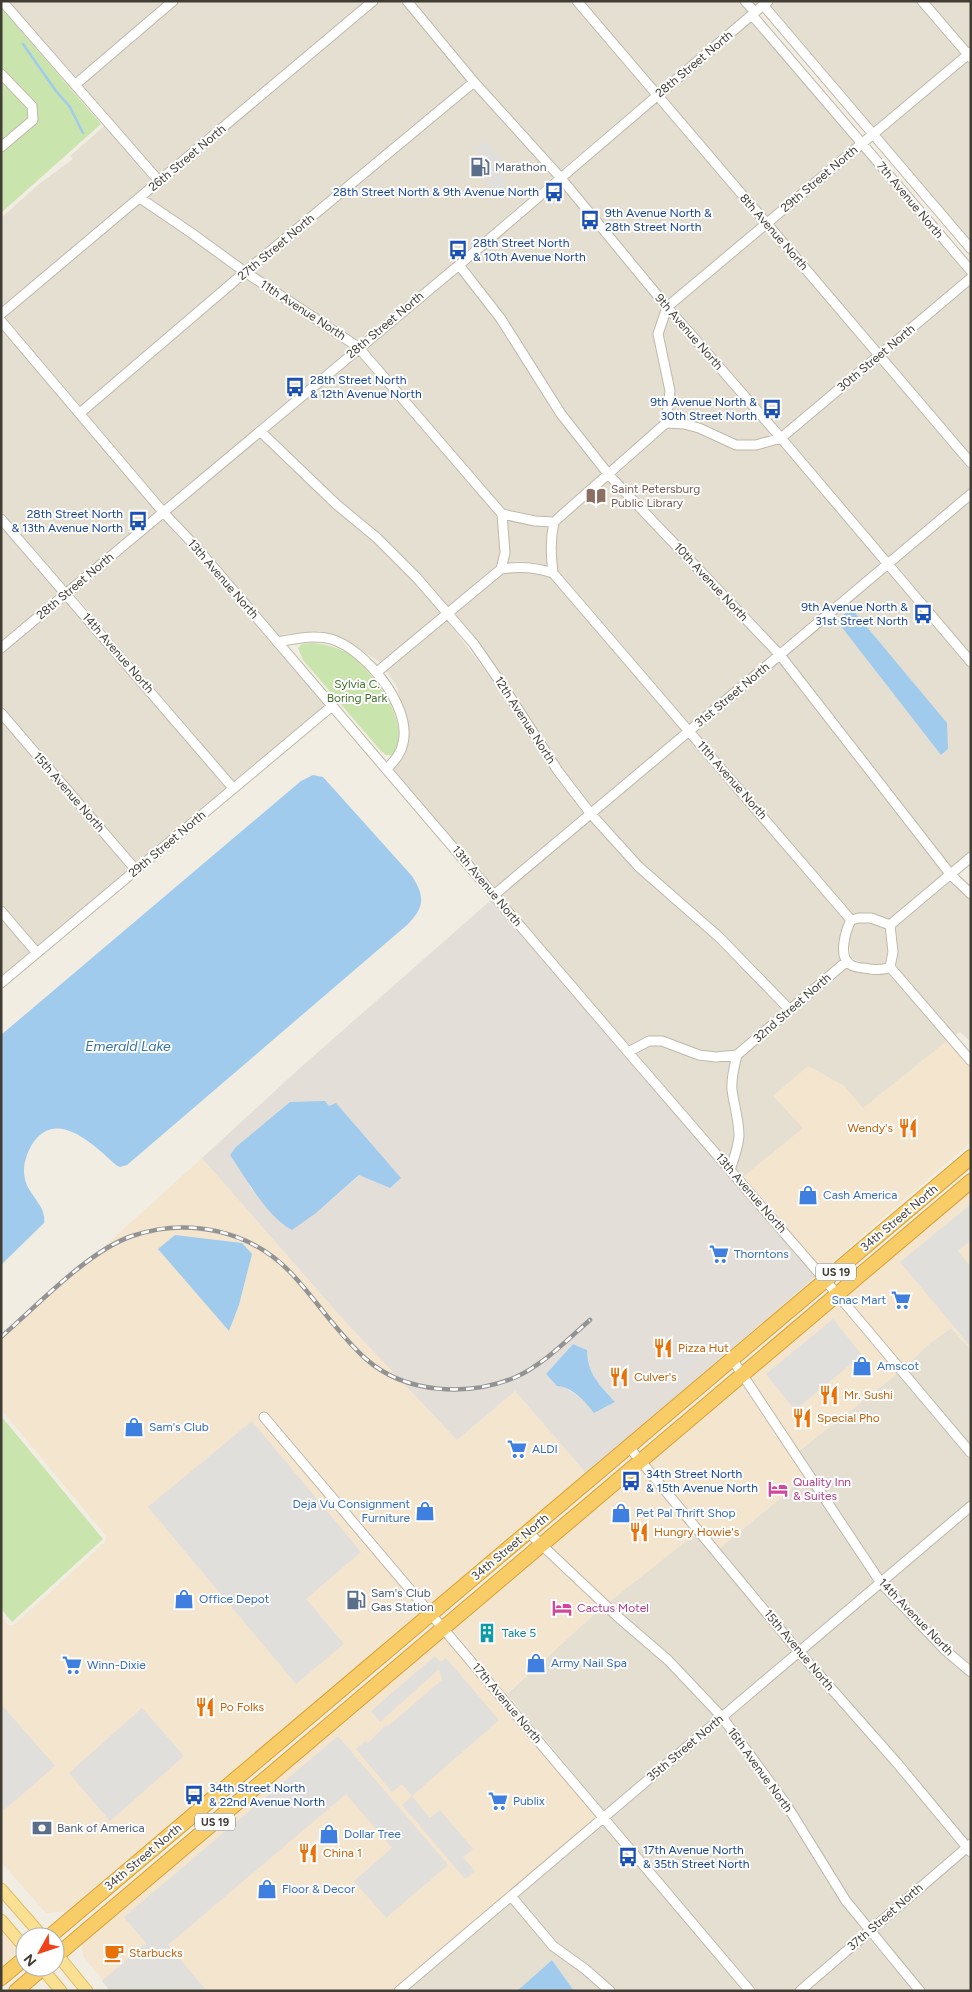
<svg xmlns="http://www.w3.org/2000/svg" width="972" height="1992" font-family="Figtree,sans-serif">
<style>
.residential{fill:#e5dfd1;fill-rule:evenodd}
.commercial{fill:#f3e5ce;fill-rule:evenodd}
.industrial{fill:#e3ded8;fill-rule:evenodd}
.green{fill:#c9e4ad}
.parking{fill:#e1dfdc}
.water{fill:#a0cbed}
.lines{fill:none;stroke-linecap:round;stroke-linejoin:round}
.stream{stroke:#a0cbed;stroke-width:2.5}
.minor-casing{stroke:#bfb8a9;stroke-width:11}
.major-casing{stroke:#debd64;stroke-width:13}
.highway-casing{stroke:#d7a137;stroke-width:16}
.minor{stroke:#fff;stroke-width:9}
.major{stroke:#fae093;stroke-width:11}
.highway{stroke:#f8cc67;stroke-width:14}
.rail-casing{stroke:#939393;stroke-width:4.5}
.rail{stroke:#fff;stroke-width:2.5;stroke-dasharray:8;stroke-linecap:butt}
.labels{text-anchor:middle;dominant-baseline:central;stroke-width:4;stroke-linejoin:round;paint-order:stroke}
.shield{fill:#fff;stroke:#7b7771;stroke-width:1}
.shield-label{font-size:11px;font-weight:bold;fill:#423d34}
.street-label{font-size:12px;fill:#423d34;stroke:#fff}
.service-label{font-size:12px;fill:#4e5e75;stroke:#fff;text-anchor:start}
.transit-label{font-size:12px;fill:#164399;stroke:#fff;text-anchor:start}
.education-label{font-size:12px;fill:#785e54;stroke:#fff;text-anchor:start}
.park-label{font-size:12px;fill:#43712a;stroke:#fff}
.food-label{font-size:12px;fill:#c56008;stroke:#fff;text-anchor:start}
.shop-label{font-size:12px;fill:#366cbe;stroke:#fff;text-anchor:start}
.hotel-label{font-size:12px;fill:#b23c85;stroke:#fff;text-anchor:start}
.culture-label{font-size:12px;fill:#0d838f;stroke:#fff;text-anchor:start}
.water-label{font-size:14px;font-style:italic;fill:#3273a9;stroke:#fff}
</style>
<rect width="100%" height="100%" fill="#f1ede3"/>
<path class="residential" d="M9,1H166L76,77Z
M180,1H366L160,175L82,84Z
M380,1H401L468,82L245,266L193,228L148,197Z
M414,1H571L650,95L561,170L478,79Z
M584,1H739L748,12L658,89Z
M775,1H916L961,54L874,127L770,5Z
M929,1H971V46L969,48Z
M751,21L855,143L768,217L664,96Z
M967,61L971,66V241L880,134Z
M473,89L554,176L456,261L358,341L252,271Z
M656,102L760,223L668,301L567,177Z
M104,124L152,181L1,308V218L39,184L73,159L70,156L103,127Z
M861,150L967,275L881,349L773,224Z
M559,183L662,309L653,335L666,392L662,421L610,468L565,411L505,317L466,264Z
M140,204L187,235L237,273L81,407L5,317Z
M766,230L873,356L782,432L674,307Z
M458,271L497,322L557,417L603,475L553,517L536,516L505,509L365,347Z
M245,278L351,348L164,505L86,413Z
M971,284V455L886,356Z
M669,317L772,436L756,440H738L701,423L686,419L672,418L675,390L663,333Z
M1,328L157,511L67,587L1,511Z
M357,354L497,516L501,553L497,565L448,606L421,575L380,534L339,500L267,431Z
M879,362L971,470V488L889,557L788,438Z
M668,428H683L697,432L736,449H757L779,443L881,563L780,648L616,475Z
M259,437L332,507L373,541L414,581L441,612L381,663L341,637L320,631L282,634L283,636L280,637L170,512Z
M608,481L773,655L690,724L557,569L555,554L558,524Z
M971,500V655L895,563Z
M162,518L325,705L234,781L73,593Z
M508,520L548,526L546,538L547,566L538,563L518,561L507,563L510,553Z
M1,526L59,593L1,642Z
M887,570L971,670V851L952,868L786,655ZM837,621L948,749L942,755L879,673Z
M517,571L536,572L551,578L683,731L592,807L562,768L507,683L454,613L502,574Z
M65,600L226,788L137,864L1,706V654Z
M446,619L499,689L554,774L584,813L495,889L393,769L403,757L408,743V728L397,687L386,670Z
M779,661L945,875L890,920L872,914L853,915L696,731Z
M1,721L130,870L38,946L1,903Z
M688,737L845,921L840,942L841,960L790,1004L722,934L643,864L598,814Z
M590,820L636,871L715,941L783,1010L735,1051L716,1053L701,1051L662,1037H648L630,1046L501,895Z
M951,881L971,901V1042L960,1032L955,1035L896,966L897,952L896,927Z
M1,918L31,953L1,978Z
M859,922L870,923L886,928L888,952L886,964H866L851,958L849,942L852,927L854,924Z
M846,967L863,973H889L947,1041L863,1109L843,1085L804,1128L743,1177L735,1169L741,1154L743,1137L742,1118L736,1088L737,1075L742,1057Z
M649,1046H661L698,1060L714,1062L731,1060L727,1075V1090L733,1121L734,1138L729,1161L636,1053Z
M951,1328L971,1350V1445L905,1367L929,1344Z
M898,1373L971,1460V1500L882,1576L799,1451Z
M805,1478L875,1582L800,1646L702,1527L704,1526L720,1548Z
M971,1512V1665L948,1645L888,1583Z
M695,1534L792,1652L723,1711L672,1657L609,1602Z
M880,1589L941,1653L971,1678V1838L968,1841L900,1760L806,1652Z
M601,1608L665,1664L715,1717L604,1810L507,1694Z
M798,1659L893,1766L960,1847L870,1925L836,1878L810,1832L790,1801L728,1718Z
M721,1724L782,1807L828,1883L863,1931L793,1991H756L610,1817Z
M603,1823L743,1991H617L589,1965L557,1942L518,1897Z
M966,1854L971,1860V1991H927L876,1931Z
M510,1903L550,1949L582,1972L602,1991H574L552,1960L517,1991H406Z
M868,1938L914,1991H806Z"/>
<path class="commercial" d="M947,1041L971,1068V1142L823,1270L743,1177L803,1128L773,1096L808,1066L843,1085L863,1108Z
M202,1158L341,1317L457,1440L515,1391L587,1474L432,1606L265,1410L258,1417L425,1613L70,1911L46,1913L1,1862V1616L8,1625H14L105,1542L106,1536L1,1409V1340ZM175,1235L242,1243L252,1254L239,1305L229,1330L159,1250Z
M971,1188V1350L951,1328L929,1344L905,1367L845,1295Z
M837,1301L898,1373L799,1451L749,1376Z
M741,1383L805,1478L720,1548L704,1526L702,1527L648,1462Z
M640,1468L695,1534L609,1602L549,1545Z
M541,1552L601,1608L507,1693L516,1706L451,1628Z
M443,1634L597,1817L392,1991H112L83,1956L81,1941Z
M1,1928L19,1949L1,1969Z"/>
<path class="industrial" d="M491,900L626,1058L725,1171L724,1173L727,1174L816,1276L587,1474L515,1391L457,1440L341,1317L202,1158L300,1068ZM325,1101L390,1188L360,1175L316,1213L283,1225L250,1187L248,1180ZM573,1344L587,1350V1363L596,1380L615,1402L594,1413L587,1403L546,1374Z"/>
<path class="green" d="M1,8L101,124L1,213Z
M313,643C325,644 340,648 350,655C373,672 415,725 392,755H386L381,751L303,660L298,648L302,644Z
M1,1416L103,1539L12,1622L1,1609Z"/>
<path class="parking" d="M485,140L507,167L502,172L505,184L511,191L500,201L485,182L494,174L474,150Z
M971,1204V1240L958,1251L971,1267V1347L900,1262Z
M833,1319L862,1355L795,1410L766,1374Z
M689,1339L702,1356L679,1376L666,1358Z
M252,1421L361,1552L306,1599L344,1644L296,1684L148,1507Z
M435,1656L441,1662L446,1658L499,1720L412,1796L430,1818L440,1810L473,1849L463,1857L475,1871L465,1879L402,1805L412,1796L402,1784L392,1792L356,1749L365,1741L368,1743L386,1725L388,1726L442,1680L439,1669L380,1722L371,1711Z
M1,1704L55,1766L3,1811L1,1809Z
M142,1708L184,1756L110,1821L69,1773Z
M338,1736L448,1865L386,1918L354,1881L392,1848L346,1794L168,1945L207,1991H110L102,1981L146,1943L124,1917Z"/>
<path class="water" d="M851,608L947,723L948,749L941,755L837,621Z
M313,775L323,777L412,876C425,897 425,907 407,925L127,1165L120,1167L116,1165C95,1146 55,1105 31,1146C26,1156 22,1167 25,1179C28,1195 47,1206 44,1223L1,1265V1035L301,781Z
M325,1101L329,1106L336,1103L401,1178L390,1188L359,1175L316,1213L292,1230C267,1217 246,1178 230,1155L236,1147L290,1102Z
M175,1235L242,1243L252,1254L239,1305L229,1331L158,1249Z
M573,1344L587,1350C587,1374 600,1385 615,1402L594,1413C586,1402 571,1386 557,1386L546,1374Z
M552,1960L574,1991H517Z"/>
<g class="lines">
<path class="stream" d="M23,44L56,91L70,107L83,133"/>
<defs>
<path id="minor" d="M2,1L159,181
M407,1L474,82L560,177L667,307L781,438L971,662
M577,1L971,463
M745,1L755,12
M922,1L971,58
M763,5L971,249
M752,15L971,271
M971,52L667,307L658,334L670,391L666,423L684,424L699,428L736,445H756L781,438L971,278
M1,74L32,106L33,120L1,147
M76,84L173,1
M140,198L190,232L245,272L358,347L502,514
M459,265L501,319L561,414L609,475L780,655L951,875L971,894
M1,314L373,1
M1,321L163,512L198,549L628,1052L837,1294L971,1453
M80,413L245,272L474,82
M260,431L336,504L377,538L417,578L474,644L503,686L558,771L591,814L639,867L719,937L790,1010
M502,514L535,521L554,522
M1,519L233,788
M501,569L505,553L502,514
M553,573C551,555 550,540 554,522L666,423
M277,642C294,639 314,634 331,639C365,649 412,706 403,743C401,754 394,761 387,769
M1,648L459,265L768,1
M377,672L501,569C520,566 535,567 553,573L851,920
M1,713L136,870
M494,895L971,494
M1,911L37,953
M859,918H871L890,925L893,952L890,967C884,970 877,970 870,969C864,968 856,968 851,965C837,957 846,930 851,920Z
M890,925L971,857
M890,967L971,1061
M1,983L332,706
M628,1052L649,1041H662L699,1055L716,1057L737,1055
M730,1170C734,1159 738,1148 739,1136C739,1120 734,1105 732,1090C731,1078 734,1067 737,1055L847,961
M732,1359L881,1583L944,1649L971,1672
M264,1417L750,1991
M629,1447L799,1652L897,1763L971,1852
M528,1532L618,1617L668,1660L722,1717L786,1804L846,1901L920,1991
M511,1896L553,1946L585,1969L610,1991
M399,1991L971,1506
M800,1991L971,1844"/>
<path id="major" d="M1,1889L43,1937
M1,1920L25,1948
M55,1952L87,1991
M41,1967L61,1991"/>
<path id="highway" d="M49,1937L971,1157
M55,1957L971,1181
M1,1978L25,1958
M16,1991L44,1967"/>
</defs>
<use href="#minor" class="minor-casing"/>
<use href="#major" class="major-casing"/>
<use href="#highway" class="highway-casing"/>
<use href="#minor" class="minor"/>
<use href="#major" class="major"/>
<use href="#highway" class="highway"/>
<defs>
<path id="rail" d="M1,1337C37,1306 88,1251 132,1236C188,1217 251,1230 292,1274C317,1301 338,1334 366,1359C405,1394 469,1397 516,1377C544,1364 567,1340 590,1320"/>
</defs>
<use href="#rail" class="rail-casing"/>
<use href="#rail" class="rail"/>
</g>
<defs>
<symbol id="fuel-bare" viewBox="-9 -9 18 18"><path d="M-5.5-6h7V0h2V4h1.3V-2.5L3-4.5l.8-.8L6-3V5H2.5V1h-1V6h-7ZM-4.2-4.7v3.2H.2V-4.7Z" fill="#5c6f8a" stroke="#fff" stroke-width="2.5" paint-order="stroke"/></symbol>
<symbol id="bus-bare" viewBox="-9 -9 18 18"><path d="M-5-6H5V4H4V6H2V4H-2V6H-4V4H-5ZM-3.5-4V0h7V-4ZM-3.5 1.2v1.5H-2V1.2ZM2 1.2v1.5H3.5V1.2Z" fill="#1a4fb4" stroke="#fff" stroke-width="2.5" paint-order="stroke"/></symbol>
<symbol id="library-bare" viewBox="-9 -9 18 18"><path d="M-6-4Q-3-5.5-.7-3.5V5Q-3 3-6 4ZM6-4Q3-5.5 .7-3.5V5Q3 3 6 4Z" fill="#8d6e63" stroke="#fff" stroke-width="2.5" paint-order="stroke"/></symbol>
<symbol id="restaurant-bare" viewBox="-9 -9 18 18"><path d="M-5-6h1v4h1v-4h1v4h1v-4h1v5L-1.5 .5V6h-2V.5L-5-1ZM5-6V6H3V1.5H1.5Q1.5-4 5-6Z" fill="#e8710a" stroke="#fff" stroke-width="2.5" paint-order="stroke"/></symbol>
<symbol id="shop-bare" viewBox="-9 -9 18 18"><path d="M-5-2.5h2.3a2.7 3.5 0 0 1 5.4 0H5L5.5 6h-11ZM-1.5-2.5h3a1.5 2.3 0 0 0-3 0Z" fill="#3f7fe0" stroke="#fff" stroke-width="2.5" paint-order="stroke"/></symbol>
<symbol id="supermarket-bare" viewBox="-9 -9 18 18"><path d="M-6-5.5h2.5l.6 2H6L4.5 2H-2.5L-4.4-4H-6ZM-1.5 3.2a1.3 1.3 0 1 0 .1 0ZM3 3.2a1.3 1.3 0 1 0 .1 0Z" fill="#3f7fe0" stroke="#fff" stroke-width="2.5" paint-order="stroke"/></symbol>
<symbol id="hotel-bare" viewBox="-9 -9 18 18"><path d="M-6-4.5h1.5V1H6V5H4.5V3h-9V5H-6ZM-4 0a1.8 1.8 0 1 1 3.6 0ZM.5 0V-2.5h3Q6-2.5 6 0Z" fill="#d1479c" stroke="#fff" stroke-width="2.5" paint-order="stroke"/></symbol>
<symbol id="building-bare" viewBox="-9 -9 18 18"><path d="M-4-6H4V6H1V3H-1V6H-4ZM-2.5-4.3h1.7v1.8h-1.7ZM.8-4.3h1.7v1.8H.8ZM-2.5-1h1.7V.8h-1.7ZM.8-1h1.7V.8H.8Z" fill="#0f9aa8" stroke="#fff" stroke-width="2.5" paint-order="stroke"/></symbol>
<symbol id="bank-bare" viewBox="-9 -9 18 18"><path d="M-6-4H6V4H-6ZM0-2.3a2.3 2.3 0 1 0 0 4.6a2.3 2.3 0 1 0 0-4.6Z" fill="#5c6f8a" stroke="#fff" stroke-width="2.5" paint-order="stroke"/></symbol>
<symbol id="cafe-bare" viewBox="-9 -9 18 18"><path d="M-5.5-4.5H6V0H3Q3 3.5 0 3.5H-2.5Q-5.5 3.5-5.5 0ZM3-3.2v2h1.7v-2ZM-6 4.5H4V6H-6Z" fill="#e8710a" stroke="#fff" stroke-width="2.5" paint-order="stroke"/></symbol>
</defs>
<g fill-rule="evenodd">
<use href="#fuel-bare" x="466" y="153" width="28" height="28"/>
<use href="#bus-bare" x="540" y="178" width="28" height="28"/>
<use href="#bus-bare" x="576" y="206" width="28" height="28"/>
<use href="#bus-bare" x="444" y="236" width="28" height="28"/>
<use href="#bus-bare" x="281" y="373" width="28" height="28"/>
<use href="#bus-bare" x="758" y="395" width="28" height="28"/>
<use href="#library-bare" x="582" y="482" width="28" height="28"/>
<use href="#bus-bare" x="124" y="507" width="28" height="28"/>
<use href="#bus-bare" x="909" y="600" width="28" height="28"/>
<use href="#restaurant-bare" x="894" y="1114" width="28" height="28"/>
<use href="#shop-bare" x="794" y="1181" width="28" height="28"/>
<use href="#supermarket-bare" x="705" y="1240" width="28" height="28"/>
<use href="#supermarket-bare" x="887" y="1286" width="28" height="28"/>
<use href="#restaurant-bare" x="649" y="1334" width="28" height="28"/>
<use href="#shop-bare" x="848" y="1352" width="28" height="28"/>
<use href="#restaurant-bare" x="605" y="1363" width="28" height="28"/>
<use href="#restaurant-bare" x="815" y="1381" width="28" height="28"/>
<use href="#restaurant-bare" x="788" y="1404" width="28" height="28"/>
<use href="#shop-bare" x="120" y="1413" width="28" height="28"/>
<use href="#supermarket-bare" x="503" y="1435" width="28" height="28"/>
<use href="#bus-bare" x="617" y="1467" width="28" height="28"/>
<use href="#hotel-bare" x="764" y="1475" width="28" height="28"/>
<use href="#shop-bare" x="411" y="1497" width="28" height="28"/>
<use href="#shop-bare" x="607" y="1499" width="28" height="28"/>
<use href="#restaurant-bare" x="625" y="1518" width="28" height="28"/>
<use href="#shop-bare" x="170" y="1585" width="28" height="28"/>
<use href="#fuel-bare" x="342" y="1586" width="28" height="28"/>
<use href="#hotel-bare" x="548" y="1594" width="28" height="28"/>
<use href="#building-bare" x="473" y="1619" width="28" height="28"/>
<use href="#shop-bare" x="522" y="1649" width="28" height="28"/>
<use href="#supermarket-bare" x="58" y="1651" width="28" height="28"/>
<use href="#restaurant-bare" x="191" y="1693" width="28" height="28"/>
<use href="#bus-bare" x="180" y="1781" width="28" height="28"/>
<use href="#supermarket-bare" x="484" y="1787" width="28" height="28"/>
<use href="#bank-bare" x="28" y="1814" width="28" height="28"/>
<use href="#shop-bare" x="315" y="1820" width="28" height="28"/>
<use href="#restaurant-bare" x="294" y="1839" width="28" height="28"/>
<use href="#bus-bare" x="614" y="1843" width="28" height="28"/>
<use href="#shop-bare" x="253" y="1875" width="28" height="28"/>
<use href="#cafe-bare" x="100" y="1939" width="28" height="28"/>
</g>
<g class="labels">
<g class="shield">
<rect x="816" y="1263.5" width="40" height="17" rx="4"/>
<rect x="195" y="1813.5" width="40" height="17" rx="4"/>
</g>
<g class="shield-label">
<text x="836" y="1272">US 19</text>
<text x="215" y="1822">US 19</text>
</g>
<g class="street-label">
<text transform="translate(694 64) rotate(-40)">28th Street North</text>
<text transform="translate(187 158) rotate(-40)">26th Street North</text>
<text transform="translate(819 179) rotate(-40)">29th Street North</text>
<text transform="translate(910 200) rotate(50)">7th Avenue North</text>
<text transform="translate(774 232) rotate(49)">8th Avenue North</text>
<text transform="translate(276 247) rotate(-40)">27th Street North</text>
<text transform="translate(303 310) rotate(33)">11th Avenue North</text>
<text transform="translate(385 325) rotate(-40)">28th Street North</text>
<text transform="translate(689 332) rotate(49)">9th Avenue North</text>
<text transform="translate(876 358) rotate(-40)">30th Street North</text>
<text transform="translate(223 579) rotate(49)">13th Avenue North</text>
<text transform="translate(711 582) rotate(47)">10th Avenue North</text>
<text transform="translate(75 586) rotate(-40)">28th Street North</text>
<text transform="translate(118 653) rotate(49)">14th Avenue North</text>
<text transform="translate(732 695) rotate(-40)">31st Street North</text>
<text transform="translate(525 720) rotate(57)">12th Avenue North</text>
<text transform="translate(732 780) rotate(49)">11th Avenue North</text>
<text transform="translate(69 792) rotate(49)">15th Avenue North</text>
<text transform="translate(167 844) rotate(-40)">29th Street North</text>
<text transform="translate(487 886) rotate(50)">13th Avenue North</text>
<text transform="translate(792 1008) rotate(-41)">32nd Street North</text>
<text transform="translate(751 1193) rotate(49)">13th Avenue North</text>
<text transform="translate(899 1218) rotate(-40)">34th Street North</text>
<text transform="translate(510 1547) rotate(-40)">34th Street North</text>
<text transform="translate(916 1617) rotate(46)">14th Avenue North</text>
<text transform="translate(799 1650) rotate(50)">15th Avenue North</text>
<text transform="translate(507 1703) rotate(50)">17th Avenue North</text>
<text transform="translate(685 1748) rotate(-40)">35th Street North</text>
<text transform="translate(760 1770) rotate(54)">16th Avenue North</text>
<text transform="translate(143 1857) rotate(-40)">34th Street North</text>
<text transform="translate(885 1917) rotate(-41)">37th Street North</text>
</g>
<g class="service-label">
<text x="495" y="167">Marathon</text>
<text x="371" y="1593">Sam's Club<tspan x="371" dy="14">Gas Station</tspan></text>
<text x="57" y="1828">Bank of America</text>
</g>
<g class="transit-label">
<text x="539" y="192" text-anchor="end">28th Street North &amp; 9th Avenue North</text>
<text x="605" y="213">9th Avenue North &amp;<tspan x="605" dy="14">28th Street North</tspan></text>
<text x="473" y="243">28th Street North<tspan x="473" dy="14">&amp; 10th Avenue North</tspan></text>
<text x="310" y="380">28th Street North<tspan x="310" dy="14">&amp; 12th Avenue North</tspan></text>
<text x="757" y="402" text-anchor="end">9th Avenue North &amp;<tspan x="757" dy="14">30th Street North</tspan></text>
<text x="123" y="514" text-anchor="end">28th Street North<tspan x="123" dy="14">&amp; 13th Avenue North</tspan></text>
<text x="908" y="607" text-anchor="end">9th Avenue North &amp;<tspan x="908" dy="14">31st Street North</tspan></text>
<text x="646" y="1474">34th Street North<tspan x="646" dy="14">&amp; 15th Avenue North</tspan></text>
<text x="209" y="1788">34th Street North<tspan x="209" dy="14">&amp; 22nd Avenue North</tspan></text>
<text x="643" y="1850">17th Avenue North<tspan x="643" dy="14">&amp; 35th Street North</tspan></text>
</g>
<g class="education-label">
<text x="611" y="489">Saint Petersburg<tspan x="611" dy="14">Public Library</tspan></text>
</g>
<g class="park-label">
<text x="357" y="684">Sylvia C.<tspan x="357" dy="14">Boring Park</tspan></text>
</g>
<g class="food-label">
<text x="893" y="1128" text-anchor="end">Wendy's</text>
<text x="678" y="1348">Pizza Hut</text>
<text x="634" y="1377">Culver's</text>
<text x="844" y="1395">Mr. Sushi</text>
<text x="817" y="1418">Special Pho</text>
<text x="654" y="1532">Hungry Howie's</text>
<text x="220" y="1707">Po Folks</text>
<text x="323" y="1853">China 1</text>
<text x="129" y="1953">Starbucks</text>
</g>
<g class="shop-label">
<text x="823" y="1195">Cash America</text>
<text x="734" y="1254">Thorntons</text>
<text x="886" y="1300" text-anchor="end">Snac Mart</text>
<text x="877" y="1366">Amscot</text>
<text x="149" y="1427">Sam's Club</text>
<text x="532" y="1449">ALDI</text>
<text x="410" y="1504" text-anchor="end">Deja Vu Consignment<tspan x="410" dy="14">Furniture</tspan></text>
<text x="636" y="1513">Pet Pal Thrift Shop</text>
<text x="199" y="1599">Office Depot</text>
<text x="551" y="1663">Army Nail Spa</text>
<text x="87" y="1665">Winn-Dixie</text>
<text x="513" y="1801">Publix</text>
<text x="344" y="1834">Dollar Tree</text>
<text x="282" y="1889">Floor &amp; Decor</text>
</g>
<g class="hotel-label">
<text x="793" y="1482">Quality Inn<tspan x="793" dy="14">&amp; Suites</tspan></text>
<text x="577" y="1608">Cactus Motel</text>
</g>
<g class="culture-label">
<text x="502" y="1633">Take 5</text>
</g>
<g class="water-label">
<text x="128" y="1046">Emerald Lake</text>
</g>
</g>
<rect width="972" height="1992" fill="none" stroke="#423d34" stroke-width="5"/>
<g transform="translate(40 1952) rotate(230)"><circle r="24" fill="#ffffff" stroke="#b3b1ae"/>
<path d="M0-4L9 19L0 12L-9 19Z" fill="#f24019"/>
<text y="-8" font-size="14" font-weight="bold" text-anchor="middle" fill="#423d34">N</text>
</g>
</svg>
